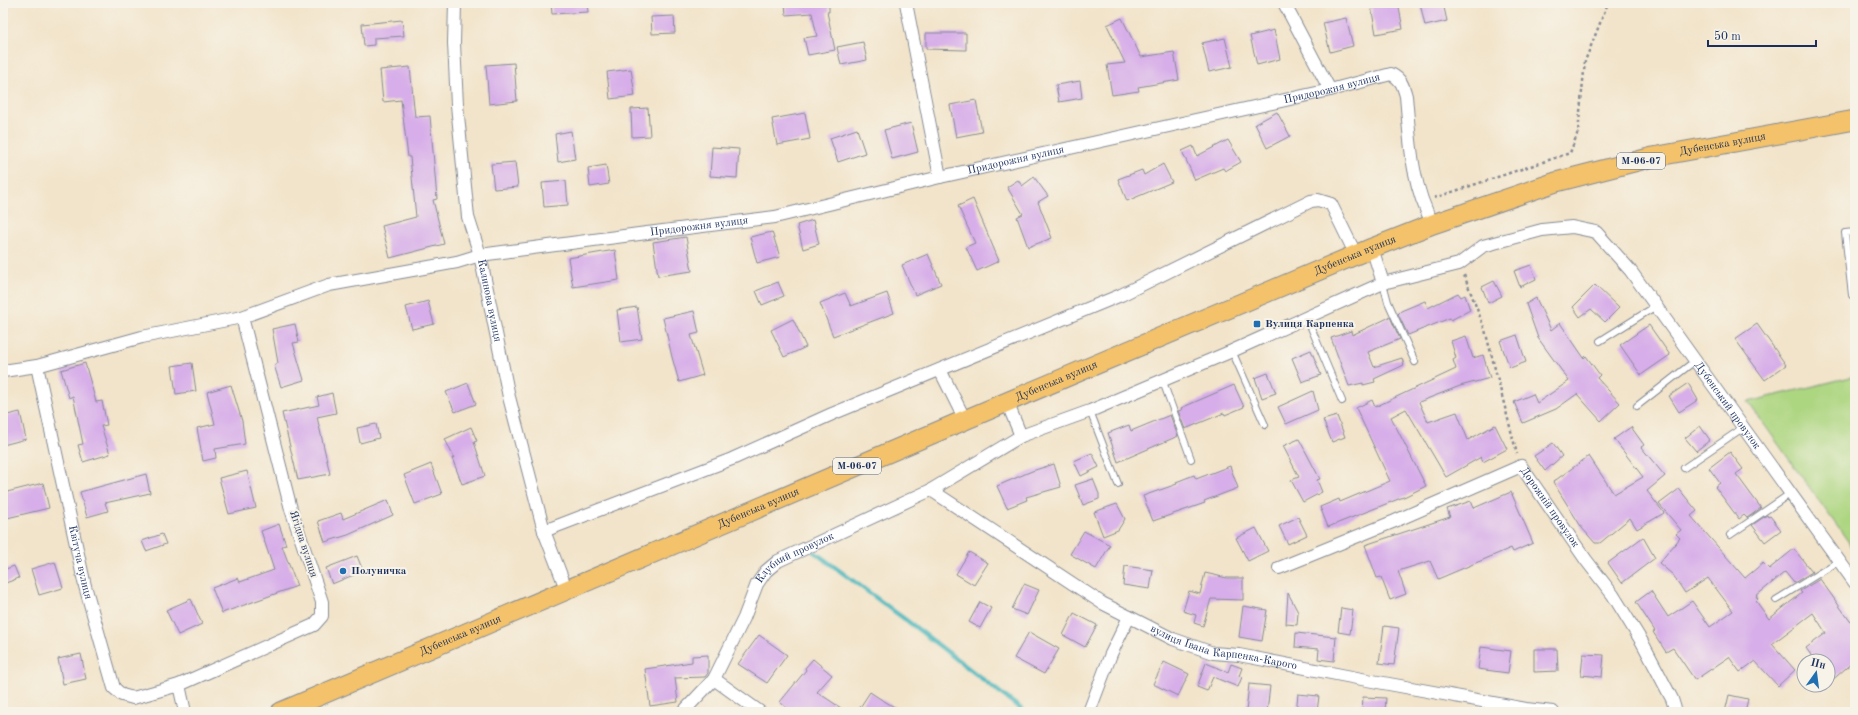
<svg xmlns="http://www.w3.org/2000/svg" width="1858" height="715" font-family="'Old Standard TT',serif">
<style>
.green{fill:#add681;stroke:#648270}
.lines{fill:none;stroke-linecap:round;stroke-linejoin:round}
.stream{stroke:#46b6bc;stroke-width:4.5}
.building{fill:#d7aee9}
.lane-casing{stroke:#868a94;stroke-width:8}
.street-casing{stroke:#868a94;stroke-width:14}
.primary-casing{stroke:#868a94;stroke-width:21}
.path{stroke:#868a94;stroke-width:2.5;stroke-dasharray:3 3;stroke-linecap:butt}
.lane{stroke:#fff;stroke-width:6}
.street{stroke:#fff;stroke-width:12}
.primary{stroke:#f3c26a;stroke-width:19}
.poi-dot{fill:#1f6fb2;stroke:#f7f3e8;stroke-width:1.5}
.labels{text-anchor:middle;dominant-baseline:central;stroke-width:4;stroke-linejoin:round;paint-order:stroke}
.shield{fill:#f7f3e8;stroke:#5d6a87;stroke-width:1}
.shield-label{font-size:10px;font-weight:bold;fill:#1b2f5e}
.street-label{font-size:11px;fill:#1b2f5e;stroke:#f7f3e8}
.poi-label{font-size:11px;font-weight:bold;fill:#1b2f5e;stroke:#f7f3e8;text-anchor:start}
</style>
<rect width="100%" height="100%" fill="#f7f3e8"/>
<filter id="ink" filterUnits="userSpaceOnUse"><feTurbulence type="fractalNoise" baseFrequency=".025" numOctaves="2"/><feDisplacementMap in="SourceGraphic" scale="8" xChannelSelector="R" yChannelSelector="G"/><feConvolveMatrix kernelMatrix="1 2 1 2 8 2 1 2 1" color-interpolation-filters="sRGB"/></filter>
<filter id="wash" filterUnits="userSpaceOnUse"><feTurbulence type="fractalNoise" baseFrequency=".012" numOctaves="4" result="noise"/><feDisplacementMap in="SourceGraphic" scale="16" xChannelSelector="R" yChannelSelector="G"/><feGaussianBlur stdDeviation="0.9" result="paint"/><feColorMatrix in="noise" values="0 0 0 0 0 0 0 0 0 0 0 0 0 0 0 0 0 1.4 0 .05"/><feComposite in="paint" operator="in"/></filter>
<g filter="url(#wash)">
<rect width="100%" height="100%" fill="#f2e4ca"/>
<path class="green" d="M1855,376V551L1748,402Z"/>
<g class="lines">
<path class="stream" d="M813,551L910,623L1025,712"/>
</g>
<g id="blocks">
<path class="building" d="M551,3H587L588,12L552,14Z
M785,3H829V12H827L835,50L808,55L804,38L817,36L812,13L786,15Z
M1390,3H1398L1403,29L1376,34L1371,6Z
M1420,3H1443L1447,21L1425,26Z
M674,16L675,33L652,34L651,17Z
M1122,18L1141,57L1174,52L1179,80L1138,87L1139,91L1112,95L1107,65L1125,63L1107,25Z
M1346,18L1353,46L1330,52L1323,23Z
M402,20L404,36L374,38V45L364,46L362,24Z
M1274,30L1280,59L1257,65L1250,36Z
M926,33H966V50L926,49Z
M1225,38L1232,67L1209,72L1202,43Z
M863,42L867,60L841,65L837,47Z
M514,63L517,101L489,104L486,65Z
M410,67L415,117L430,116L437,199L433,200L444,244L390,258L382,226L416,217L410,157H408L401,100L383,102L380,70Z
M631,69L635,96L610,99L607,72Z
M1080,81L1082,98L1059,102L1056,85Z
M976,100L982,132L956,137L950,105Z
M648,108L650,136L632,137L631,109Z
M1277,112L1290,136L1267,148L1255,124Z
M805,113L810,139L777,145L772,119Z
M911,123L918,152L892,159L884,130Z
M857,129L865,153L838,162L830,138Z
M571,131L575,159L558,162L555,134Z
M1228,140L1241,162L1225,171L1223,168L1195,180L1182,151L1193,146L1197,156Z
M712,147L739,149L737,178L710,176Z
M515,162L518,187L494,189L491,164Z
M1163,164L1172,182L1127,201L1118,179L1142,170L1144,175Z
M606,165L609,184L590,187L588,168Z
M1034,177L1048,196L1038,202L1052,238L1028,247L1017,217L1023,214L1007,187L1018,180L1022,186Z
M566,181L568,205L544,207L542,183Z
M973,199L999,261L977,271L966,247L975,243L958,206Z
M813,220L819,244L803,249L797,225Z
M772,232L780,257L757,263L750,237Z
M686,237L692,271L658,276L653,242Z
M615,250L619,280L573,287L568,258Z
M928,254L941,284L915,295L902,265Z
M1531,265L1536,279L1520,287L1514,271Z
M1494,281L1502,296L1488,303L1482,287Z
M778,282L784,296L762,305L756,291Z
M1595,285L1619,308L1605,322L1591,309L1580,317L1573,307Z
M845,293L851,306L887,293L894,313L833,336L820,303Z
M1458,293L1461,297L1465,295L1470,310L1451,320L1450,318L1408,335L1398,314L1401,311L1425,301L1428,308Z
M1536,298L1551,330L1560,323L1584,358L1586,356L1600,375L1597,378L1620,403L1601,421L1577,394L1556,409L1523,423L1514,402L1533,394L1537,403L1569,381L1538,338L1526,304Z
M428,301L434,324L412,329L406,307Z
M637,307L642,339L621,342L617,310Z
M694,311L699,333L691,335L703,375L679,382L672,357L663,318Z
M1390,317L1400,339L1368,352L1374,367L1402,358L1404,365L1374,379L1375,382L1363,385V383L1349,386L1331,338L1351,331L1352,335Z
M793,319L806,347L784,357L771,330Z
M295,324L299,342L293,343L304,380L281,387L274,365L278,363L272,329Z
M1757,324L1786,365L1765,380L1735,339Z
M1649,325L1670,355L1641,375L1620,345Z
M1517,335L1526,362L1510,368L1500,341Z
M1466,336L1473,358L1483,355L1490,378L1460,386L1419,402L1428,422L1457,412L1468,440L1495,425L1507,449L1483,462L1481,457L1446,477L1406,409L1391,417L1426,486L1406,496L1328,527L1320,507L1339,499L1340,502L1390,481L1356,408L1372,400L1375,407L1456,369L1453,360L1456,358L1451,341Z
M1311,350L1321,375L1302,382L1292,358Z
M85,363L96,402L102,401L107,425L101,426L110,454L83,462L78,445L83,444L73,396L69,398L61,370Z
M192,363L196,391L176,394L172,366Z
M1268,373L1276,393L1262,398L1255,378Z
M468,383L476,404L455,412L446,392Z
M1688,383L1698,400L1679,412L1669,396Z
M231,385L242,421L245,444L215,449L216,458L203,461L197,428L215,424L207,392Z
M1234,385L1244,407L1225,415L1224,413L1185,429L1178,411L1182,410L1181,408Z
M1313,391L1318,410L1286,424L1278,407Z
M332,393L336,413L317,417L330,474L298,480L282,413L319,405L317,397Z
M20,412L26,439L3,445V416Z
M1170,415L1178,436L1118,462L1108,433L1129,425L1131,431Z
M1337,416L1345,437L1332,442L1323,420Z
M376,424L379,438L360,443L357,428Z
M1700,426L1710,440L1696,451L1685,438Z
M471,427L477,441L474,442L485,476L462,484L452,458H454L445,439Z
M1631,427L1644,445L1641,447L1665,476L1647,491L1664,513L1637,529L1630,518L1600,543H1595L1582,528L1553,482L1589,456L1614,494L1643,477L1614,439Z
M1299,439L1320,479L1317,480L1322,492L1303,502L1291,480L1299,477L1283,446Z
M1553,443L1562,456L1545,471L1534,456Z
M1730,452L1743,469L1736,474L1761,508L1747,518L1744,515L1739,519L1715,487L1720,483L1709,468Z
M1092,453L1099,467L1081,476L1074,461Z
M431,464L442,494L415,504L404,475Z
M1054,464L1061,487L1026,497L1027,500L1007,508L997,486L1032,471Z
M1230,466L1238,488L1204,501L1205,503L1153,521L1143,496L1177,484L1176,482L1194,475L1196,479Z
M247,471L256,508L229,514L219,478Z
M146,474L150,493L105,503L108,511L87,517L80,492Z
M1093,479L1099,494V499L1083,505L1075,485Z
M43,483L49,508L3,519V493Z
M1679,489L1697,511L1691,516L1745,578L1763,563L1769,569L1794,549L1812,572L1794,583L1785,572L1756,596L1758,599L1756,601L1769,619L1802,593L1800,591L1820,579L1855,628V660L1828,684V661H1815L1806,648L1826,633L1813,613L1772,644L1795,670L1778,686L1755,661L1740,672L1729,657L1695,680L1673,648L1666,652L1653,632L1655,631L1636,602L1651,591L1668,617L1692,601L1710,627L1733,611L1708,578L1685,593L1673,575L1659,563L1680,538L1676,534L1681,530L1659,504Z
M1511,492L1533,543L1513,552L1511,548L1438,579L1430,561L1398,571L1406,594L1390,600L1381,577L1377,578L1365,545L1450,517L1447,509L1471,501L1474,508Z
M388,500L393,515L348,535L325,542L318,521L341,513L343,519Z
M1117,504L1125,519L1118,530L1103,536L1094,512Z
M1767,515L1768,517L1770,516L1781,530L1765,542L1752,525Z
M1298,517L1307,535L1288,544L1279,526Z
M279,524L286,545L282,546L297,586L222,613L212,588L238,578L240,582L274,570L261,531Z
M1256,528L1268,551L1248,561L1236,538Z
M1084,531L1110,545L1096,569L1070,554Z
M162,534L166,544L146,551L142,541Z
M1643,537L1655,558L1622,583L1608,563Z
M969,552L988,563L974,585L956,574Z
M357,556L363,571L332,584L326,568Z
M55,562L63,588L39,595L31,569Z
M14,566L19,578L3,584V570Z
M1125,566L1153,570L1150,589L1123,585Z
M1205,573L1227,578H1243V600L1211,599L1203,626L1194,623L1196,615L1183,611L1189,591L1200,594Z
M1024,584L1039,590L1027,615L1012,609Z
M1288,593L1298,612L1297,625L1286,624Z
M191,599L202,624L178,635L166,610Z
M980,602L991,608L980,628L969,622Z
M1243,606L1267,610L1262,641L1239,637Z
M1341,608L1353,610L1350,634L1338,632Z
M1074,613L1097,625L1085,647L1063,635Z
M1384,626L1399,628L1394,665L1379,663Z
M1029,632L1059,649L1044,674L1014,658Z
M1296,633L1336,637L1334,661L1318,659L1319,649L1295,647Z
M759,635L787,655L767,683L738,664Z
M1481,647L1511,651L1508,673L1478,669Z
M1534,649H1557L1558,671L1534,672Z
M81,654L86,679L63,684L58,659Z
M1583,654L1604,655L1602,677L1581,675Z
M708,655V673L705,677L675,678L678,702L650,706L645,669L692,662V656Z
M813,659L832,675L817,692L847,712H791L780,702L806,670L805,668Z
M1164,662L1189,674L1178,696L1153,684Z
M1206,663L1228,672L1231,664L1242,668L1239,676L1242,677L1238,687L1213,677L1207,691L1197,687Z
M1249,684L1270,686L1267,712H1246Z
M870,692L879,698L903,712H857Z
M1298,694L1319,696L1317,712H1296Z
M1729,695L1748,699L1745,712H1725Z
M1363,697L1386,698L1385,712H1362Z"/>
</g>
</g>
<g filter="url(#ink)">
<use href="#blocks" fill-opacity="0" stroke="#868a94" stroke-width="1"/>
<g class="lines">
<defs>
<path id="lane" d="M1855,232L1845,233L1852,295H1855
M1383,283L1388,302L1415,362
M1307,318L1342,401
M1600,341L1656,306
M1232,351L1265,425
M1162,379L1191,459
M1637,406L1696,360
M1090,411L1118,484
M1684,468L1744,427
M1730,535L1791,493
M1776,600L1839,561"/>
<g id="street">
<path id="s1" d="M455,3L454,43L457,105L468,217L480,255L509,397L544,531L567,591"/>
<path d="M906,3L940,177"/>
<path d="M1284,3L1330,90"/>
<path d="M1372,248L1383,283"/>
<path id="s2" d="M37,366L85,586L114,688L122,695L133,698L179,685L314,625L322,616V602L291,509L242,317"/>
<path d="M940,370L965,420"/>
<path id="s3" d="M3,371L37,366L142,337L242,317L329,285L457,262L480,255L639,234L775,217L940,177L1330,90L1391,74C1401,79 1403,85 1406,96C1410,140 1411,185 1433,224"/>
<path d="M1007,402L1021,436"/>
<path id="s4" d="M931,490L1102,603L1173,639L1213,653L1239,655L1367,680L1526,709L1553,712"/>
<path d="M544,531L732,459L832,414L1121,295L1311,201L1318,200L1331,204L1356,255"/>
<path id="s5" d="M1279,568L1395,521L1521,466L1586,560L1613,595L1642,642L1672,699L1676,712"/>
<path d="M714,679L760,712"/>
<path d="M179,685L185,712"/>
<path id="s6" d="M683,712L714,679L744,618L757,584L766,571L778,561L931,490L1021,436L1090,411L1232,351L1383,283L1459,264L1483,246L1542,230L1572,227L1596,232L1630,270L1855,583"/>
<path d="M1089,712L1111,654L1129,617"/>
</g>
<g id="primary">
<path id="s7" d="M281,712L1007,402L1372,248L1433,224L1556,182L1653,157L1855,120"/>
</g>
</defs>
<use href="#lane" class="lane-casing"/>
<use href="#street" class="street-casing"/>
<use href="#primary" class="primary-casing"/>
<path class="path" d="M1434,198L1570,153L1578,132L1585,61L1608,3
M1464,275L1485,330L1517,454"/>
<use href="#lane" class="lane"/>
<use href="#street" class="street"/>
<use href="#primary" class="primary"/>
</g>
</g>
<g class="poi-dot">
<rect x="1253" y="320" width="8" height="8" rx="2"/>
<circle cx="343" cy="571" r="4"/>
</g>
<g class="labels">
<g class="shield">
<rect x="1617" y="153" width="48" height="16" rx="3"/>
<rect x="833" y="458" width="48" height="16" rx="3"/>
</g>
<g class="shield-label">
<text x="1641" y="161">М-06-07</text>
<text x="857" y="466">М-06-07</text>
</g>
<g class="street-label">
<text stroke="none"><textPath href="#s3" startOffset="1361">Придорожня вулиця</textPath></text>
<text stroke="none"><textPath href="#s7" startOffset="1552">Дубенська вулиця</textPath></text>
<text stroke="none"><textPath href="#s3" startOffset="1037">Придорожня вулиця</textPath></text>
<text stroke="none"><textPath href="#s3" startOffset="713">Придорожня вулиця</textPath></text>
<text stroke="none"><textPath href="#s7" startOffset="1167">Дубенська вулиця</textPath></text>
<text stroke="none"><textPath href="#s1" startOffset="301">Калинова вулиця</textPath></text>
<text stroke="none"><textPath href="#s7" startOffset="843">Дубенська вулиця</textPath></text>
<text stroke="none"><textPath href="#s6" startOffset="1290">Дубенський провулок</textPath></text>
<text stroke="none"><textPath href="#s7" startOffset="519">Дубенська вулиця</textPath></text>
<text stroke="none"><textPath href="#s5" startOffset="313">Дорожній провулок</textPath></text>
<text transform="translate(303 544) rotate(72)">Ягідна вулиця</text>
<text stroke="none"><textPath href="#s6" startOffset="197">Клубний провулок</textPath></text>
<text stroke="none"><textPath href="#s2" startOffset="201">Квітуча вулиця</textPath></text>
<text stroke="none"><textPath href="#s7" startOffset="195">Дубенська вулиця</textPath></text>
<text stroke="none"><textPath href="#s4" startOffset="336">вулиця Івана Карпенка-Карого</textPath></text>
</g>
<g class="poi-label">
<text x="1265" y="324">Вулиця Карпенка</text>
<text x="351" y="571">Полуничка</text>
</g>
</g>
<rect width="1858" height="715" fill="none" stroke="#f7f3e8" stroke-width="16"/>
<g transform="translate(1816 673) rotate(14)"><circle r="19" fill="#f7f3e8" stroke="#9fa5b1"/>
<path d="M0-3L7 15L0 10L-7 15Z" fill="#1f6fb2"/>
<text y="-6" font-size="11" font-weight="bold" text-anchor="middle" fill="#1b2f5e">Пн</text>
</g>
<path d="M1708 40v6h108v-6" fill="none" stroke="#1b2f5e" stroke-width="2"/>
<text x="1714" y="40" font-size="12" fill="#1b2f5e" stroke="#f7f3e8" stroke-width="3" paint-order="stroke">50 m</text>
</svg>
